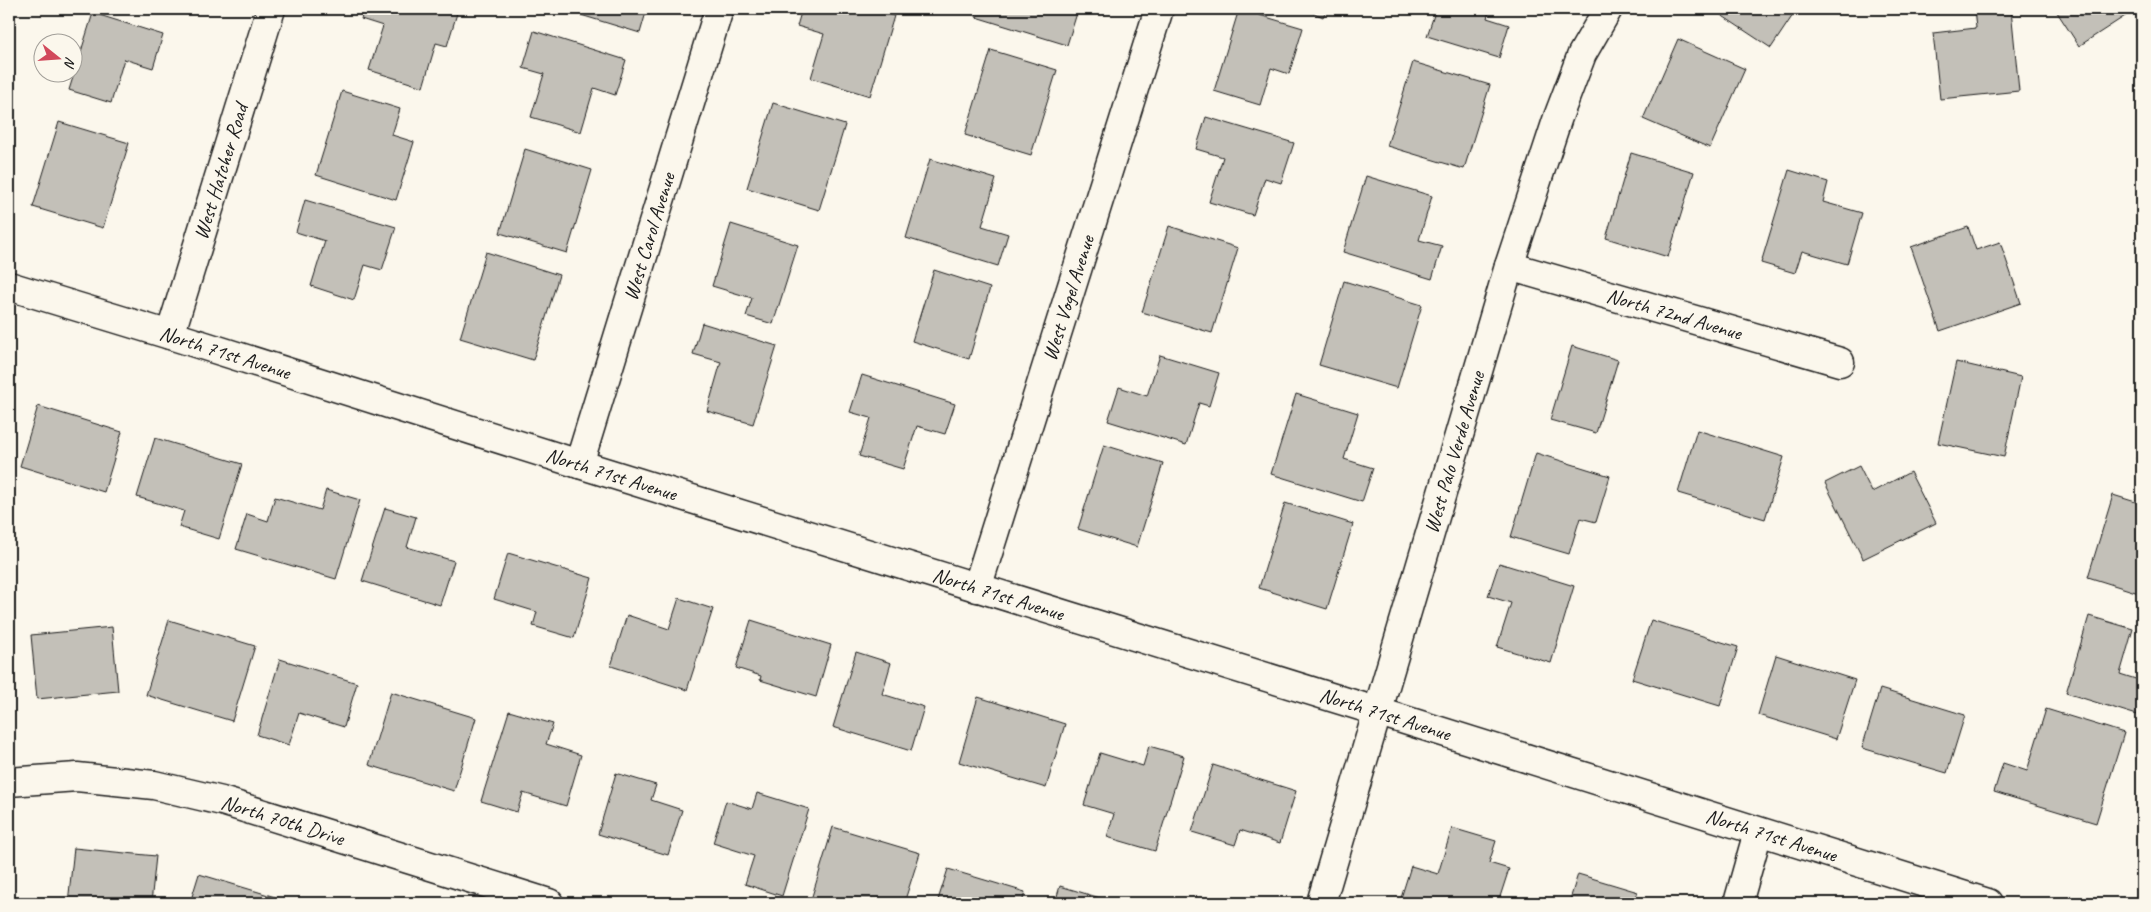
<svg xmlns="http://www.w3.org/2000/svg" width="2151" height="912" font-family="Caveat,sans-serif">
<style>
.building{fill:#c3c0b8;stroke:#1c1c1c}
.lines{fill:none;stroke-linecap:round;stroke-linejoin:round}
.minor-casing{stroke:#1c1c1c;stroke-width:31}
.minor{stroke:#fbf7ec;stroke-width:28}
.labels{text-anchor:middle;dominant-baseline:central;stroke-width:4.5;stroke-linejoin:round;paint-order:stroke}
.street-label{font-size:21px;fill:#1c1c1c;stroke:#fbf7ec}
</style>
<rect width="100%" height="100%" fill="#fbf7ec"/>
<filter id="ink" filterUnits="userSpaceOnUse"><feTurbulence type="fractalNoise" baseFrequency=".02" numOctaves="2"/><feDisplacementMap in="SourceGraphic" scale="10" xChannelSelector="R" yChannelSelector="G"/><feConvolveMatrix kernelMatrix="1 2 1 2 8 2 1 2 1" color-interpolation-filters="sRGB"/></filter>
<g filter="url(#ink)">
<path class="building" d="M364,9H452L458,10L447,46L436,43L423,87L369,70L383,26L361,19Z
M573,9H647L640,33L571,12Z
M802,9H870L894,16L870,96L811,78L824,34L797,26Z
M978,9H1064L1077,13L1067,45L976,17Z
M1239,9L1303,28L1289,74L1271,68L1260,105L1214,91Z
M1305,9H1327L1323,17Z
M1436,9H1490L1487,18L1509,25L1499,58L1427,36Z
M1712,9H1797L1771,48Z
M1974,9H2011L2019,91L1940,99L1933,33L1976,28Z
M2055,9H2136L2079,46Z
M93,13L163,35L153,68L124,59L111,103L69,90Z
M534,31L626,60L615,95L594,88L581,132L531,117L544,74L523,68Z
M1678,39L1745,69L1710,148L1643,119Z
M991,50L1057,70L1031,155L965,135Z
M1413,62L1490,85L1464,169L1387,146Z
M342,91L400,109L392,135L414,142L396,200L316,175Z
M773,103L845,125L819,210L747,188Z
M1206,117L1294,143L1281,183L1265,178L1253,215L1209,202L1223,157L1196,149Z
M59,122L129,143L103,228L33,207Z
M525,149L592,170L567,253L500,233Z
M1631,153L1694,172L1668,257L1606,238Z
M930,159L996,179L982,226L1008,234L998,266L906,238Z
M1789,170L1828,182L1823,202L1862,213L1847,264L1802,251L1795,273L1761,263Z
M1366,176L1432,196L1419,240L1442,246L1432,279L1343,252Z
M305,200L396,227L382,270L365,265L354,300L311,286L325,241L296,232Z
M731,224L798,245L773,324L746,316L752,298L712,286Z
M1169,226L1238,248L1212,333L1142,312Z
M1968,227L1976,250L2000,242L2021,303L1940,331L1911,247Z
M486,252L559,275L533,360L460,338Z
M934,270L990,288L969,359L912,341Z
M1344,281L1422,305L1397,388L1319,365Z
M702,323L777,346L753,424L707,411L721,362L693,354Z
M1572,346L1618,360L1596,433L1550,420Z
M1160,355L1219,373L1209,406L1199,403L1186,445L1108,421L1119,387L1147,396Z
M1956,362L2021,377L2004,457L1938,443Z
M862,375L955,404L945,434L917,426L903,469L859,456L871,418L850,412Z
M1296,394L1358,413L1344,459L1373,468L1362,502L1271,474Z
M38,406L122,432L104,492L20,466Z
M1697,430L1784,457L1765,519L1678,493Z
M2142,437V461L2136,459Z
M155,438L242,464L219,539L179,527L184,511L137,497Z
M1104,445L1163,463L1137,547L1078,529Z
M1536,453L1610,476L1596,522L1580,518L1569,554L1511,537Z
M1859,466L1872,492L1910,472L1936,523L1863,559L1825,483Z
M326,490L360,500L336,579L236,549L247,514L268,521L275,497L320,510Z
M2113,495L2142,504V594L2088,577Z
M1285,503L1353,524L1327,609L1259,588Z
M385,508L416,517L407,547L454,561L440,605L362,581Z
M508,553L592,578L574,638L533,626L537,612L494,599Z
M1499,563L1574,586L1551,663L1497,647L1511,603L1488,596Z
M679,598L713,609L687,690L611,666L627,615L669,629Z
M2089,616L2133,629L2120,674L2142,681V699L2137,715L2066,693Z
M169,620L255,646L232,721L146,695Z
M751,620L831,645L816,697L760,680L761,676L736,668Z
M1651,620L1738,647L1720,706L1632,679Z
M112,627L118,691L37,699L31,635Z
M856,652L891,663L882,694L924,707L911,751L833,727Z
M1776,655L1855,680L1836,739L1758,715Z
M280,659L357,683L344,727L299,713L289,745L257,735Z
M1880,689L1965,715L1947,773L1862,748Z
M391,692L476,718L454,791L369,765Z
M978,697L1065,724L1046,788L959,762Z
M2046,709L2124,733L2096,823L1994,792L2003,763L2027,771Z
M509,711L553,724L546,744L581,755L566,806L523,793L517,812L481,801Z
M1149,746L1184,756L1155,851L1107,837L1114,814L1084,805L1100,753L1143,766Z
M1213,765L1296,791L1280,843L1240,830L1235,845L1192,832Z
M616,773L656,785L651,800L682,810L668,855L598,834Z
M757,793L809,809L782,896L745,884L754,856L713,843L726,801L752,809Z
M833,827L920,853L904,903H810Z
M1452,828L1496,841L1489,863L1509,869L1498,903H1419L1401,898L1411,866L1438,874Z
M74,848L156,856L151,903H68Z
M948,869L1025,892L1022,903H937Z
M199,874L285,900L284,903H190Z
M1578,874L1638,892L1634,903H1569Z
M1060,886L1117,903H1055Z"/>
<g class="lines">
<defs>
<g id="minor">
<path id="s1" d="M1509,266L1840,362"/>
<path id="s2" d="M9,286L170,335L579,464L1376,711L1988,903"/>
<path id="s3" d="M170,335L271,9"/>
<path id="s4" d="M579,464L719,9"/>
<path id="s5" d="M977,588L1159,9"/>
<path id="s6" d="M9,782L77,777L154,785L222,801L549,903"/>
<path id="s7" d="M1321,903L1509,266L1558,117L1582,54L1608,9"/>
<path d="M1738,903L1758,832"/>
</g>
</defs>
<use href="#minor" class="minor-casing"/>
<use href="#minor" class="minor"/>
</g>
</g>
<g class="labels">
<g class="street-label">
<text stroke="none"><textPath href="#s3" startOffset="171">West Hatcher Road</textPath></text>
<text stroke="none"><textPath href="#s4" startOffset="238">West Carol Avenue</textPath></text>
<text stroke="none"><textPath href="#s5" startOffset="304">West Vogel Avenue</textPath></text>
<text stroke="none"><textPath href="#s1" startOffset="172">North 72nd Avenue</textPath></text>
<text stroke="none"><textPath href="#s2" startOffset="226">North 71st Avenue</textPath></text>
<text stroke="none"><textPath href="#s7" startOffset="470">West Palo Verde Avenue</textPath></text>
<text stroke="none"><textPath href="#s2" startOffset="631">North 71st Avenue</textPath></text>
<text stroke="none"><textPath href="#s2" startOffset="1036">North 71st Avenue</textPath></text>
<text stroke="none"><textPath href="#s2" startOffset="1441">North 71st Avenue</textPath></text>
<text stroke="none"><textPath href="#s6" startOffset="279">North 70th Drive</textPath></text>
<text stroke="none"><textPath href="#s2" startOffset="1846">North 71st Avenue</textPath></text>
</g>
</g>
<rect width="2151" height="912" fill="none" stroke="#fbf7ec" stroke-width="30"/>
<rect x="15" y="15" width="2121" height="882" fill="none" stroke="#1c1c1c" stroke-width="2" filter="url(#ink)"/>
<g transform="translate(58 58) rotate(107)"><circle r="24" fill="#fbf7ec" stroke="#a29f99"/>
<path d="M0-4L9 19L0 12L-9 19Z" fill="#d1495b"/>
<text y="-8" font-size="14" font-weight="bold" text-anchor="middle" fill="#1c1c1c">N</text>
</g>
</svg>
